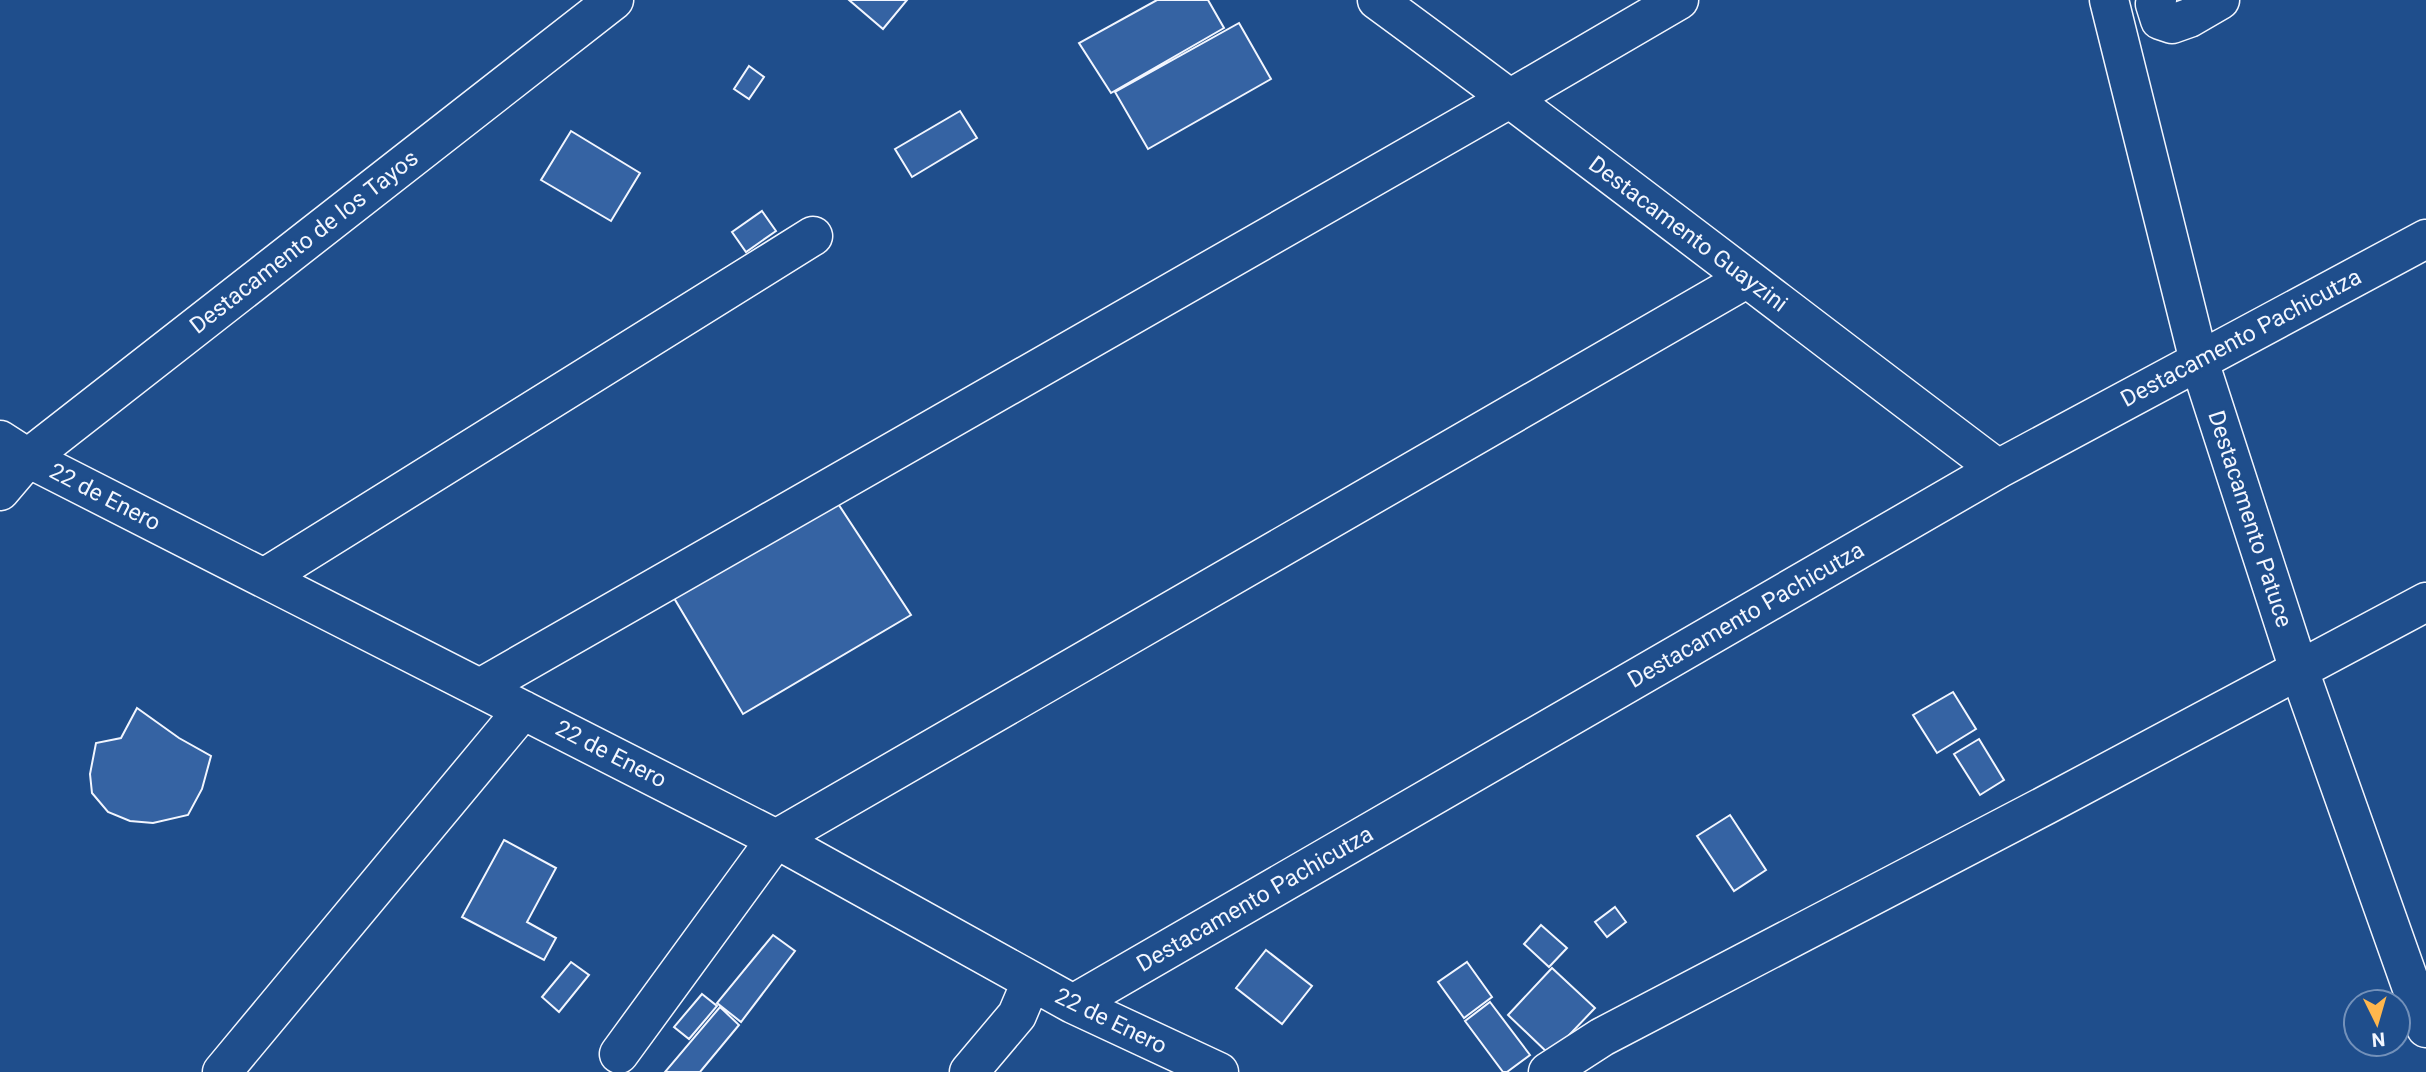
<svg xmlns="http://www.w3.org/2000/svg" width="2426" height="1072" font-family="Roboto,sans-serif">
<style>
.building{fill:#3563a3;stroke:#f2f6ff;stroke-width:2}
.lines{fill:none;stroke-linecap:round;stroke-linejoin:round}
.minor-casing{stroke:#f2f6ff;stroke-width:41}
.minor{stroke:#1f4e8c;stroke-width:38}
.labels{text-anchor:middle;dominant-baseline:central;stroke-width:5;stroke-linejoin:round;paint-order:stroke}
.street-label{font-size:23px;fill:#f2f6ff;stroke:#1f4e8c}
</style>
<rect width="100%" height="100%" fill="#1f4e8c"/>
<path class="building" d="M849,0H907L883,29Z
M1157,0H1208L1224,28L1111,93L1079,43Z
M1239,23L1271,79L1148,149L1115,92Z
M749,66L764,77L749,99L734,89Z
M960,111L977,138L912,177L895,149Z
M571,131L640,173L611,221L541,180Z
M762,211L776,231L746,252L732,232Z
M833,496L911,615L743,714L671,593Z
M1953,692L1976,729L1937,753L1913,715Z
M137,708L179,738L211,756L202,789L188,815L153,823L130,821L108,812L92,793L90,774L96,743L121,738Z
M1979,739L2004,780L1980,795L1954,754Z
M1730,815L1766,870L1734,891L1697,836Z
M504,840L556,868L527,922L556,938L544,960L462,917Z
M1615,907L1626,922L1607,937L1595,922Z
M1541,925L1567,948L1549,967L1524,944Z
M773,935L795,951L741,1022L717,1003Z
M1266,950L1312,986L1282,1024L1236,988Z
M571,962L589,975L559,1012L542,997Z
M1467,962L1492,997L1464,1018L1438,982Z
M1552,968L1595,1008L1550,1055L1508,1015Z
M702,994L717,1006L689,1039L674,1027Z
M1490,1002L1530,1055L1507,1072H1503L1465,1021Z
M720,1007L739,1025L700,1072H665Z"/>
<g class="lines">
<defs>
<path id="minor" d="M1377,0C1586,153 1791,313 1998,469
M2109,0L2199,361L2299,670L2426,1028
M2157,0L2155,4L2160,20L2172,24L2189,18L2220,0
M0,440L28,458L776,839L1073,1004L1219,1072
M0,491L28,458L614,0
M264,578L813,236
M480,688L1511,98L1679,0
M1073,1004L1998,469L2426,239
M619,1054L776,839L1746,279
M222,1072L523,710
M969,1072L1017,1015L1031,982
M1548,1072L1602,1037L2046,805L2426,602"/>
</defs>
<use href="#minor" class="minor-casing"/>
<use href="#minor" class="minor"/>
</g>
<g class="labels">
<g class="street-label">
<text transform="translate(1688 234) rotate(37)">Destacamento Guayzini</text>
<text transform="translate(304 242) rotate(-38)">Destacamento de los Tayos</text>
<text transform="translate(2241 338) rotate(-28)">Destacamento Pachicutza</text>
<text transform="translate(105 497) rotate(27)">22 de Enero</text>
<text transform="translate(2250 519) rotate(72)">Destacamento Patuce</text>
<text transform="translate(1746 615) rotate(-30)">Destacamento Pachicutza</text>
<text transform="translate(611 754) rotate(27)">22 de Enero</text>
<text transform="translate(1255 899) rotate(-30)">Destacamento Pachicutza</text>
<text transform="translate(1111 1021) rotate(26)">22 de Enero</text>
</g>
</g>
<g transform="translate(2377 1023) rotate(175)"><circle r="33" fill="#1f4e8c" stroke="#7391ba" stroke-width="2"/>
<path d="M0-5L12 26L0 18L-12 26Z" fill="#ffb74d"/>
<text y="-10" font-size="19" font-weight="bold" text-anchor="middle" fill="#f2f6ff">N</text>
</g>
</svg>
